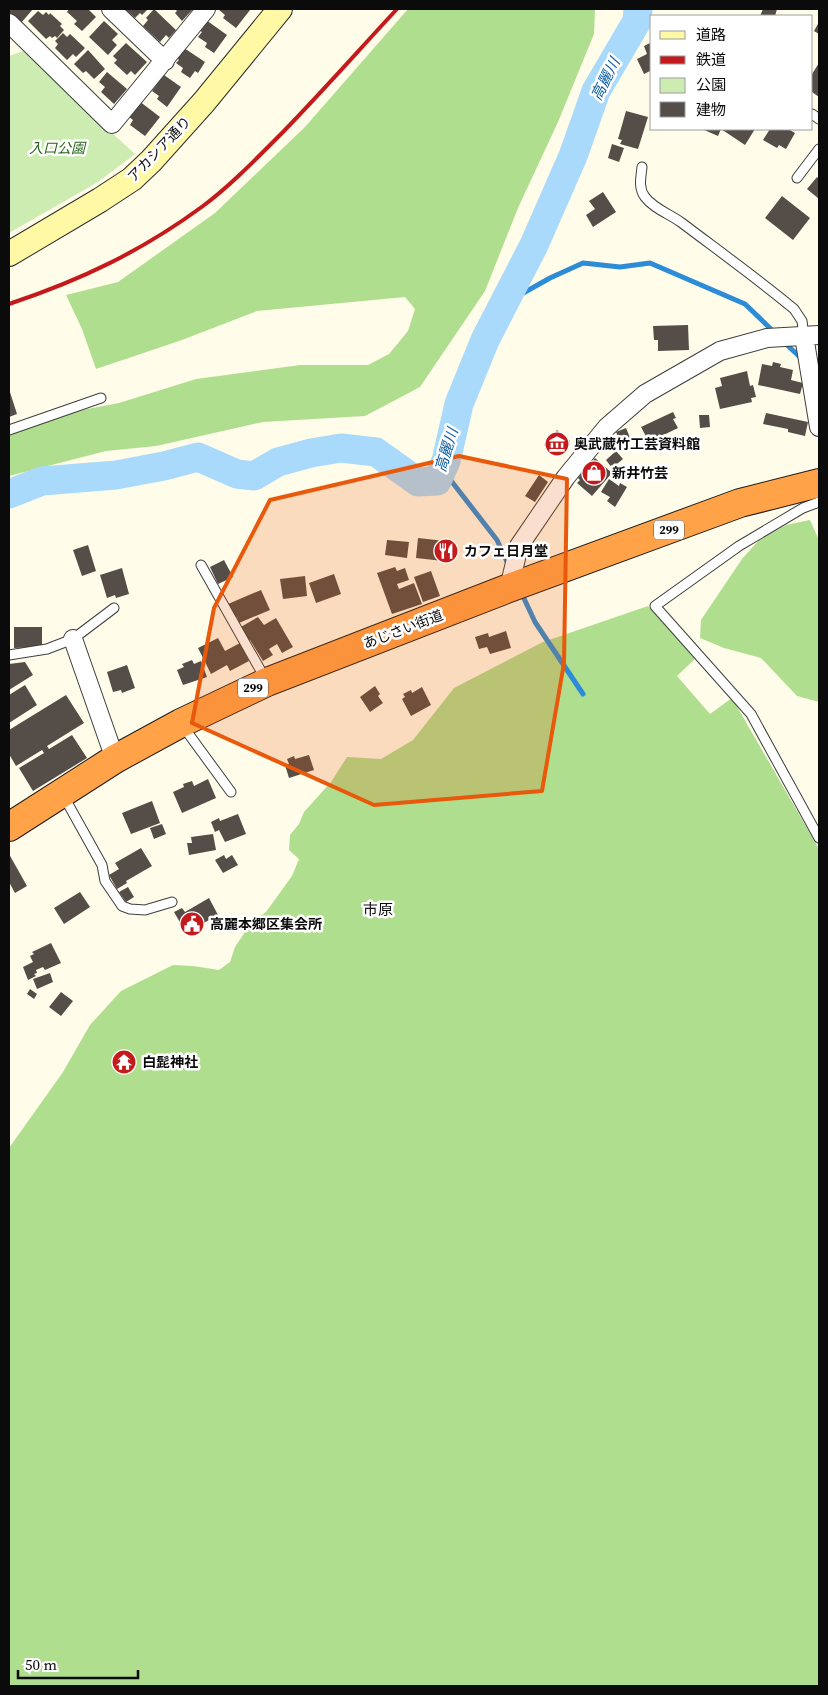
<svg xmlns="http://www.w3.org/2000/svg" width="828" height="1695" font-family="'Source Serif 4','Noto Sans JP',serif">
<style>
.green{fill:#cdecb1}
.forest{fill:#b0de8f}
.lines{fill:none;stroke-linecap:round;stroke-linejoin:round}
.stream{stroke:#2c8cd7;stroke-width:5}
.river{stroke:#aadafb;stroke-width:29}
.building{fill:#554d47}
.lane-casing{stroke:#3e3e3e;stroke-width:11}
.street-casing{stroke:#3e3e3e;stroke-width:20}
.secondary-casing{stroke:#2d2d2d;stroke-width:26}
.highway-casing{stroke:#1c1c1c;stroke-width:30}
.lane{stroke:#fff;stroke-width:9}
.street{stroke:#fff;stroke-width:18}
.secondary{stroke:#fff8a5;stroke-width:24}
.highway{stroke:#ffa248;stroke-width:28}
.rail{stroke:#c51a1b;stroke-width:4}
.marked{fill:#e8590c;fill-opacity:0.2;stroke:#e8590c;stroke-width:4;stroke-linejoin:round}
.labels{text-anchor:middle;dominant-baseline:central;stroke-width:5;stroke-linejoin:round;paint-order:stroke}
.shield{fill:#fff;stroke:#545454;stroke-width:1}
.shield-label{font-size:12px;font-weight:bold;fill:#0b0b0b}
.park-label{font-size:14px;font-style:italic;fill:#256718;stroke:#fff}
.street-label{font-size:14px;fill:#0b0b0b;stroke:#fff}
.poi-label{font-size:14px;font-weight:bold;fill:#0b0b0b;stroke:#fff;text-anchor:start}
.water-label{font-size:15px;font-style:italic;fill:#0c5da6;stroke:#fff}
.neighbourhood-label{font-size:15px;fill:#0b0b0b;stroke:#fff}
</style>
<rect width="100%" height="100%" fill="#fffcea"/>
<path class="green" d="M23,51L135,154L98,182L9,233V56Z"/>
<path class="forest" d="M408,9H595L594,34L558,122L518,208L485,291L420,387L365,416L263,422L156,446L106,451L9,476V431H10L87,409L119,403L196,379L300,365H368L389,354L408,331L415,309L405,297L257,311L182,340L96,369L82,329L66,295L118,282L215,213L305,127Z
M810,520L819,540V702L797,696L761,658L724,648L700,638L701,620L742,559L759,540L786,525Z
M648,606L696,658L677,676L710,714L732,698L819,849V1686H9V1148L63,1072L90,1025L121,991L173,965L193,966L219,970L230,962L235,947L251,923L266,912L292,876L299,859L289,850L290,835L299,824L304,812L331,782L347,757L381,759L413,740L454,688L543,642Z"/>
<g class="lines">
<path class="stream" d="M504,304L550,278L583,263L620,267L650,263L745,304L774,332
M784,342L803,360
M442,469L497,540L509,566
M521,592L535,622L583,694"/>
<path class="river" d="M9,494L42,481L116,475L164,466L198,457L237,474L254,476L278,462L311,453L341,448L376,452L418,482L437,481L446,461L459,404L485,340L534,245L573,156L596,91L637,21L638,9"/>
</g>
<path class="building" d="M9,9H33L21,23L9,12Z
M69,9H88L96,17L82,31L74,24L77,21L67,12Z
M125,9H148L142,15L140,13L135,18Z
M154,9L176,30L169,38L166,35L160,42L143,26L148,20L146,18Z
M175,9H193L182,21L175,13L177,11Z
M218,9H248L250,10L236,28L223,18L225,15Z
M763,9H777L775,16H760Z
M38,11L43,15L46,12L49,15L50,13L62,24L60,26L64,30L57,38L55,36L52,38L50,36L46,39L28,21Z
M206,20L227,35L214,53L205,47L207,43L198,37L202,32L199,30Z
M104,21L118,34L112,40L117,45L108,55L89,37Z
M819,22V34L814,31Z
M63,33L67,37L70,34L85,48L76,57L73,54L67,60L55,48L58,44L55,41Z
M652,42V70L644,74L637,59L647,54L644,46Z
M126,43L147,62L135,75L131,71L127,75L114,63L117,60L113,56Z
M184,48L205,62L198,73L195,71L190,78L181,72L183,68L176,63L179,60L177,58Z
M88,50L105,69L94,79L86,71L83,73L74,64Z
M819,63V97L812,92V74Z
M107,72L127,89L114,104L101,92L105,87L99,82Z
M164,75L181,87L167,107L157,99L159,96L152,91Z
M139,101L160,117L145,136L130,125L133,120L128,116Z
M626,111L648,117L638,149L620,144L622,140L618,139Z
M702,129H755L745,145L721,129L718,136Z
M770,129H788L795,133L786,149L779,145L777,148L763,140Z
M612,144L624,148L619,162L608,158Z
M817,177L819,179V199L807,189Z
M603,192L616,212L593,227L586,215L595,209L589,201Z
M782,196L810,218L793,240L765,218Z
M688,325L689,350L658,351V340H654L653,326Z
M773,362L781,364L780,367L793,370L791,380L803,383L800,394L758,385L762,364L772,366Z
M747,371L750,386L753,385L756,397L751,398L752,402L720,409L715,388L722,386L720,378Z
M9,389L17,414L9,417Z
M673,412L676,418L673,419L678,428L649,442L641,427Z
M766,413L808,422L805,436L788,432V429L763,424Z
M699,415H709L710,427L700,428Z
M626,428L631,440L621,444L616,432Z
M557,430L570,441L556,456L544,445Z
M616,451L623,459L612,468L606,460Z
M595,458L612,473L592,496L577,483L580,480L578,478Z
M539,475L548,482L535,502L525,496Z
M609,479L619,486L620,483L627,487L615,507L607,501L610,497L601,492Z
M418,538L454,542L452,562L416,558Z
M387,540L409,542L407,558L385,555Z
M88,545L96,571L82,576L73,550Z
M224,560L233,577L218,584L210,567Z
M395,567L397,571L405,568L409,580L397,584L399,589L414,583L422,604L392,614L377,573Z
M122,568L129,594L116,598L115,595L107,598L100,575Z
M431,571L440,596L423,602L414,577Z
M334,574L341,594L316,603L309,583Z
M305,576L307,596L283,599L280,579Z
M261,590L270,610L239,623L237,617L234,618L228,604Z
M258,617L264,625L276,618L293,647L282,653L277,644L269,649L273,655L263,661L250,640L247,642L239,628Z
M14,627H42V647L14,648Z
M506,631L511,648L490,654L487,647L479,649L475,637L488,633L489,637Z
M218,638L225,651L240,643L249,661L230,671L227,665L211,674L198,648Z
M192,660L194,664L201,661L207,677L183,685L177,670L184,667L182,664Z
M25,662L33,675L9,690V664Z
M127,665L135,688L122,693L121,690L113,692L107,672Z
M25,685L37,705L9,723V695Z
M375,686L380,694L378,696L383,703L370,712L360,697Z
M422,687L431,705L411,716L402,699L405,697L403,694L411,690L412,693Z
M66,695L84,723L47,746L49,749L72,735L87,758L33,791L19,768L44,753L42,750L16,766L9,754V730Z
M309,755L314,770L289,778L285,765L289,764L287,759L294,756L295,759Z
M208,779L216,798L182,813L173,792L184,787L183,784L192,781L194,786Z
M152,801L160,823L131,834L122,813Z
M238,814L246,834L225,842L219,830L215,832L211,822L219,818L220,821Z
M162,824L166,834L154,839L150,828Z
M213,834L216,850L189,855L187,843H192L191,837Z
M141,848L152,866L126,881L127,883L117,889L109,875L119,869L115,863Z
M9,854L27,886L15,893L9,882Z
M224,855L226,859L232,855L238,865L223,873L215,860Z
M128,887L134,897L126,902L119,892Z
M80,892L90,907L64,924L54,908Z
M209,898L218,915L186,933L174,912L182,908L185,912Z
M51,943L61,963L45,970L43,967L36,970L37,973L34,974L36,976L28,980L23,967L33,962L30,956L34,954L32,952Z
M50,973L53,982L37,989L33,979Z
M30,989L37,994L34,999L27,994Z
M61,992L73,1001L61,1016L49,1007Z"/>
<g class="lines">
<defs>
<path id="lane" d="M812,114L819,119
M642,167C641,177 638,188 645,197C654,209 670,214 682,223C719,251 758,279 794,309L802,321L804,336
M797,178L819,149
M9,430L101,398
M819,502L803,508L739,546L655,606L751,714L819,838
M201,565L266,680
M9,655L47,649L73,639L114,608
M182,725L231,792
M63,795L102,865L105,881L122,906L130,909L145,910L172,902"/>
<path id="street" d="M111,9L165,61
M9,23L112,124L206,9
M804,336L819,427
M509,588L519,546L566,477L607,427L645,394L720,351L767,338L819,335
M73,639L115,759"/>
<path id="secondary" d="M9,254L100,200L132,179L151,161L204,102L280,9"/>
<path id="highway" d="M9,827L115,759L181,723L267,682L509,588L740,503L819,483"/>
</defs>
<use href="#lane" class="lane-casing"/>
<use href="#street" class="street-casing"/>
<use href="#secondary" class="secondary-casing"/>
<use href="#highway" class="highway-casing"/>
<use href="#lane" class="lane"/>
<use href="#street" class="street"/>
<use href="#secondary" class="secondary"/>
<use href="#highway" class="highway"/>
<path class="rail" d="M9,304C81,280 142,251 203,206C231,185 257,158 281,134C321,93 358,51 397,9"/>
</g>
<path class="marked" d="M459,456L567,479L564,663L542,791L374,805L192,723L214,608L270,500Z"/>
<defs>
<symbol id="museum-disc" viewBox="-11 -11 22 22"><circle r="9.5" fill="#c51a1b" stroke="#fff"/><path d="M0-6L6-3V-2H-6V-3ZM-5-1h2V3h-2ZM-1-1h2V3h-2ZM3-1h2V3H3ZM-6 4H6V6H-6Z" fill="#fff"/></symbol>
<symbol id="shop-disc" viewBox="-11 -11 22 22"><circle r="9.5" fill="#c51a1b" stroke="#fff"/><path d="M-5-2.5h2.3a2.7 3.5 0 0 1 5.4 0H5L5.5 6h-11ZM-1.5-2.5h3a1.5 2.3 0 0 0-3 0Z" fill="#fff"/></symbol>
<symbol id="restaurant-disc" viewBox="-11 -11 22 22"><circle r="9.5" fill="#c51a1b" stroke="#fff"/><path d="M-5-6h1v4h1v-4h1v4h1v-4h1v5L-1.5 .5V6h-2V.5L-5-1ZM5-6V6H3V1.5H1.5Q1.5-4 5-6Z" fill="#fff"/></symbol>
<symbol id="civic-disc" viewBox="-11 -11 22 22"><circle r="9.5" fill="#c51a1b" stroke="#fff"/><path d="M-.6-6.5H3V-4.5H.6V-3L4-1V1h2V6H-6V1h2V-1L-.6-3ZM-1.2 2.5V6h2.4V2.5Z" fill="#fff"/></symbol>
<symbol id="temple-disc" viewBox="-11 -11 22 22"><circle r="9.5" fill="#c51a1b" stroke="#fff"/><path d="M0-6L5-2H3V0L6.5 2.5H4V6H1.5V3h-3V6H-4V2.5H-6.5L-3 0V-2H-5Z" fill="#fff"/></symbol>
</defs>
<g fill-rule="evenodd">
<use href="#museum-disc" x="543" y="430" width="28" height="28"/>
<use href="#shop-disc" x="580" y="459" width="28" height="28"/>
<use href="#restaurant-disc" x="432" y="537" width="28" height="28"/>
<use href="#civic-disc" x="178" y="910" width="28" height="28"/>
<use href="#temple-disc" x="110" y="1048" width="28" height="28"/>
</g>
<g class="labels">
<g class="shield">
<rect x="654" y="520.5" width="30" height="19" rx="4"/>
<rect x="238" y="678.5" width="30" height="19" rx="4"/>
</g>
<g class="shield-label">
<text x="669" y="530">299</text>
<text x="253" y="688">299</text>
</g>
<g class="park-label">
<text x="57" y="148">入口公園</text>
</g>
<g class="street-label">
<text transform="translate(159 149) rotate(-46)">アカシア通り</text>
<text transform="translate(403 629) rotate(-21)">あじさい街道</text>
</g>
<g class="poi-label">
<text x="574" y="444">奥武蔵竹工芸資料館</text>
<text x="612" y="473">新井竹芸</text>
<text x="464" y="551">カフェ日月堂</text>
<text x="210" y="924">高麗本郷区集会所</text>
<text x="142" y="1062">白髭神社</text>
</g>
<g class="water-label">
<text transform="translate(605 79) rotate(-63)">高麗川</text>
<text transform="translate(446 450) rotate(-73)">高麗川</text>
</g>
<g class="neighbourhood-label">
<text x="378" y="909">市原</text>
</g>
</g>
<rect width="828" height="1695" fill="none" stroke="#0b0b0b" stroke-width="20"/>
<rect x="650" y="15" width="162" height="115" fill="#ffffff" stroke="#9d9d9d"/>
<rect x="660" y="31" width="25" height="8" fill="#fff8a5" stroke="#9d9d9d"/>
<text x="696" y="40" font-size="15" fill="#0b0b0b">道路</text>
<rect x="660" y="56" width="25" height="8" fill="#c51a1b" stroke="#9d9d9d"/>
<text x="696" y="65" font-size="15" fill="#0b0b0b">鉄道</text>
<rect x="660" y="78" width="25" height="15" fill="#cdecb1" stroke="#9d9d9d"/>
<text x="696" y="90" font-size="15" fill="#0b0b0b">公園</text>
<rect x="660" y="102" width="25" height="15" fill="#554d47" stroke="#9d9d9d"/>
<text x="696" y="115" font-size="15" fill="#0b0b0b">建物</text>
<path d="M18 1670v8h120v-8" fill="none" stroke="#0b0b0b" stroke-width="2.5"/>
<text x="25" y="1670" font-size="15" fill="#0b0b0b" stroke="#ffffff" stroke-width="4" paint-order="stroke">50 m</text>
</svg>
